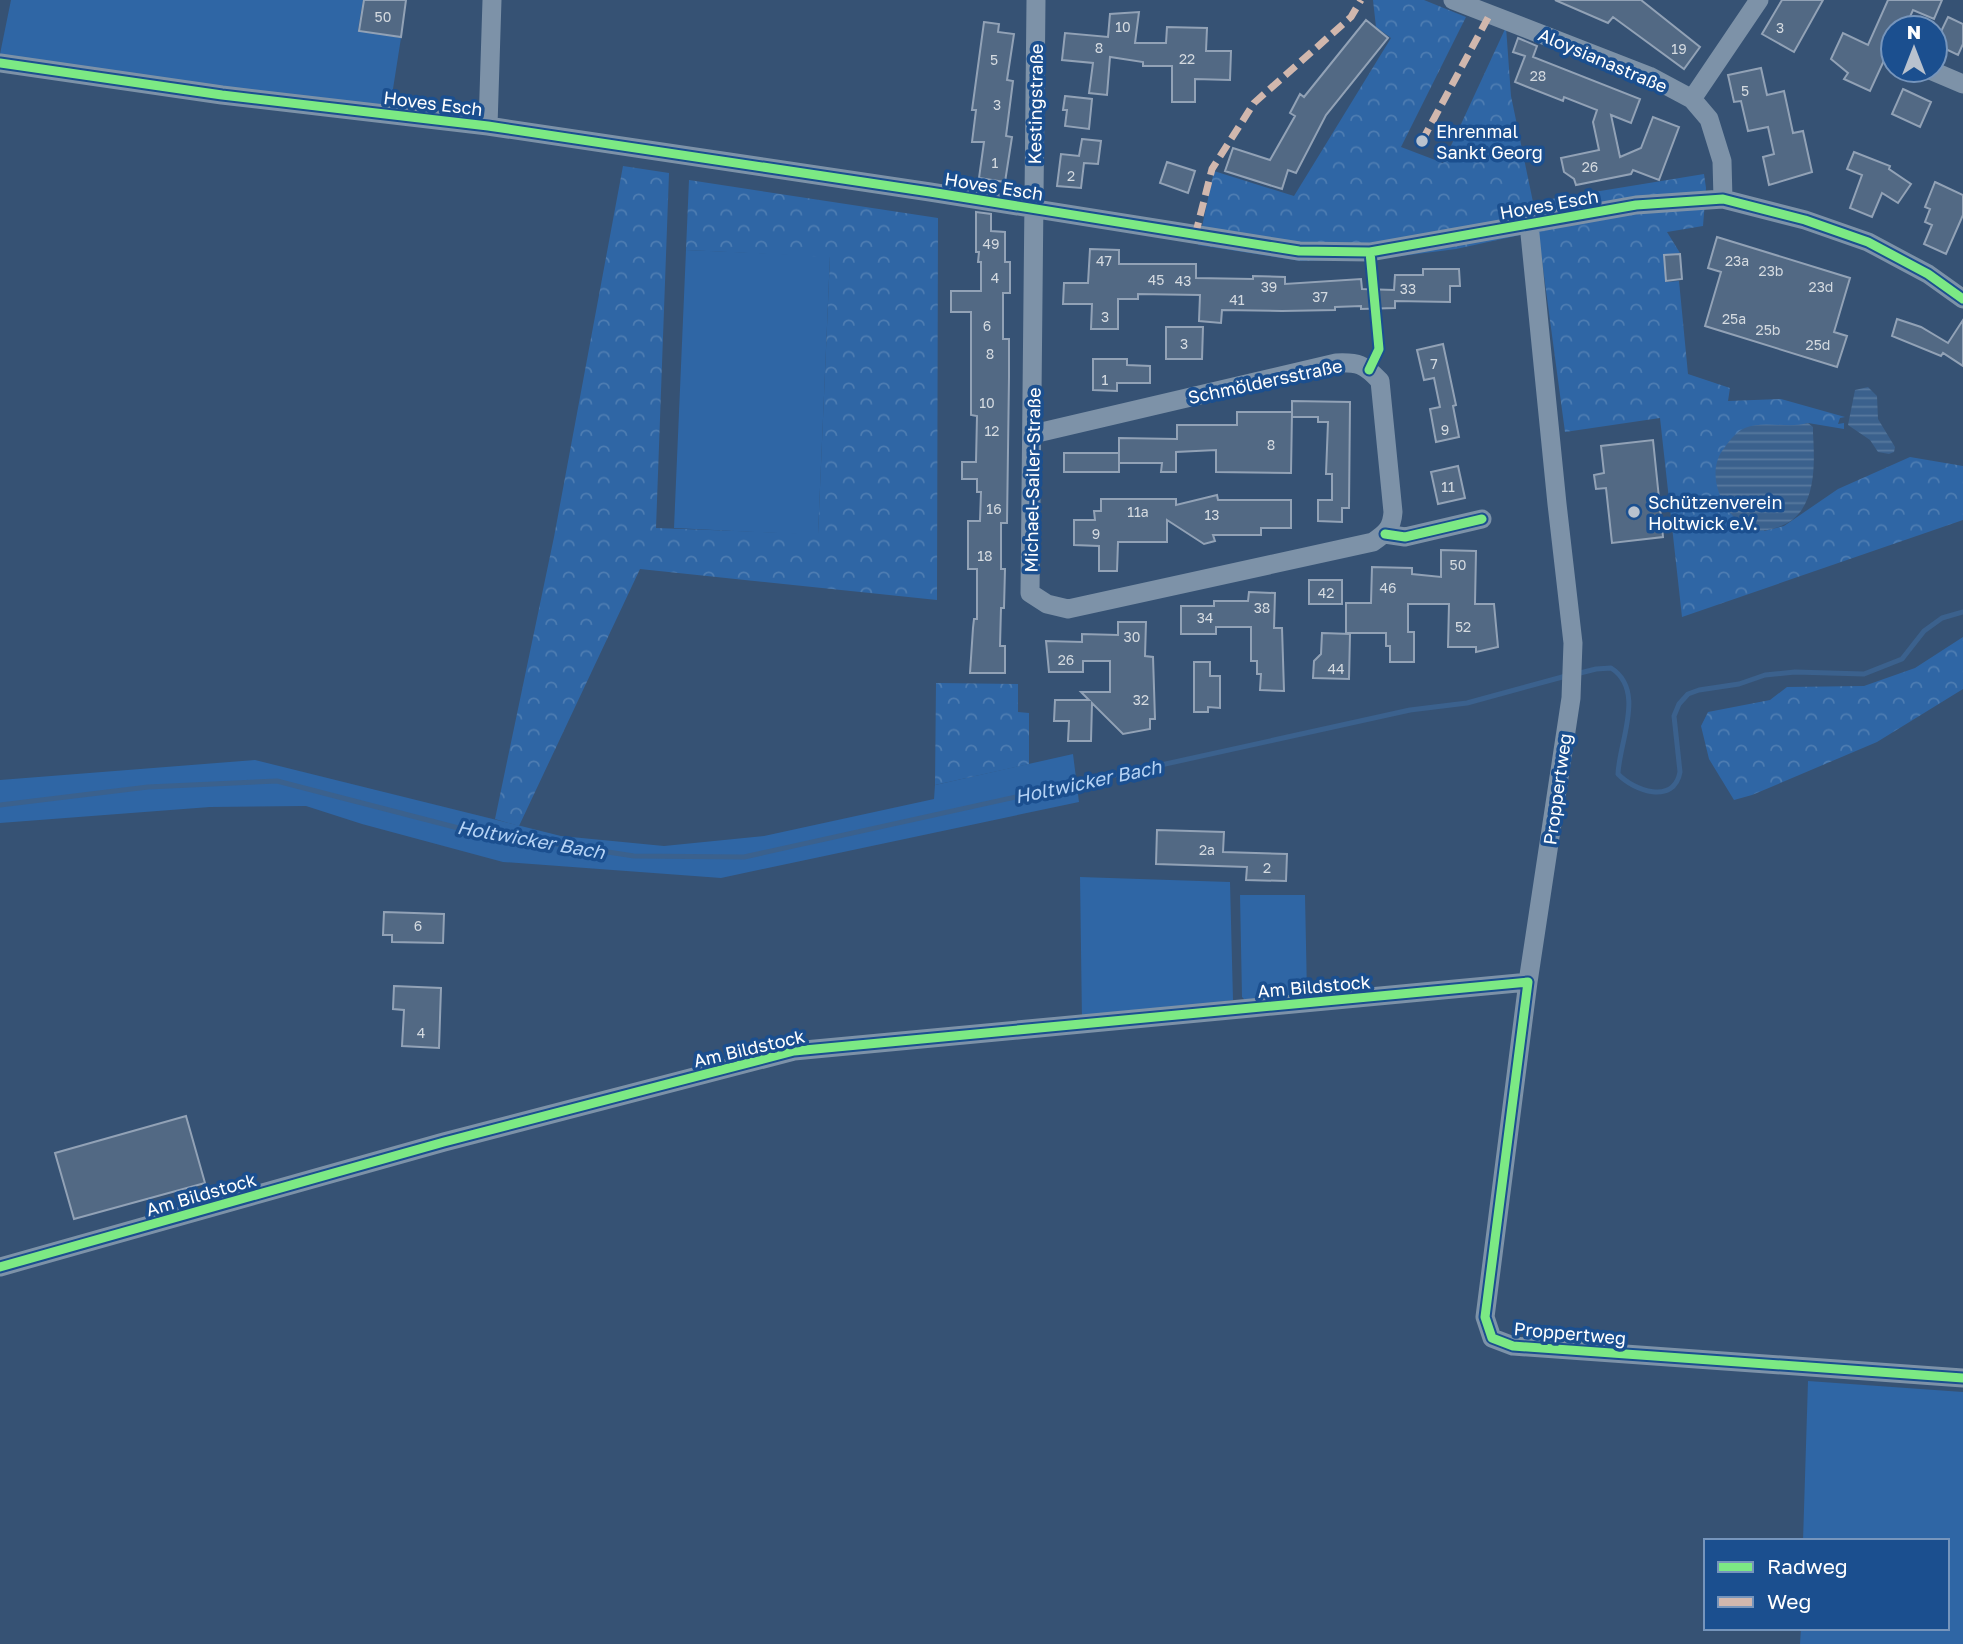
<svg xmlns="http://www.w3.org/2000/svg" width="1963" height="1644" font-family="'Golos Text',sans-serif">
<style>
.grass{fill:#2f66a5}
.forest{fill:url(#forest-crowns)}
.water{fill:url(#water-rules)}
.lines{fill:none;stroke-linecap:round;stroke-linejoin:round}
.stream{stroke:#3b618d;stroke-width:5}
.building{fill:#526984;stroke:#92a2b6;stroke-width:2}
.minor{stroke:#7d92a8;stroke-width:19}
.quiet{stroke:#d1b7ad;stroke-width:7;stroke-dasharray:14 7;stroke-linecap:butt}
.cycleway-casing{stroke:#1b4f8f;stroke-width:13}
.cycleway{stroke:#7ce984;stroke-width:9}
.poi-dot{fill:#b9c2ce;stroke:#1b4f8f;stroke-width:2.5}
.labels{text-anchor:middle;dominant-baseline:central;stroke-width:7;stroke-linejoin:round;paint-order:stroke}
.number-label{font-size:14px;fill:#d4dae0}
.street-label{font-size:18px;fill:#fff;stroke:#1b4f8f}
.poi-label{font-size:18px;fill:#fff;stroke:#1b4f8f;text-anchor:start}
.water-label{font-size:19px;font-style:italic;fill:#b5d3f5;stroke:#1b4f8f}
</style>
<defs>
<pattern id="forest-crowns" width="20" height="18" patternUnits="userSpaceOnUse" patternTransform="scale(1.75)"><rect width="20" height="18" fill="#2f66a5"/><path d="M2 6a3 3 0 1 1 6 0M12 15a3 3 0 1 1 6 0" fill="none" stroke="#4e7db2"/></pattern>
<pattern id="water-rules" width="6" height="5" patternUnits="userSpaceOnUse" patternTransform="scale(1.75)"><rect width="6" height="5" fill="#3b618d"/><path d="M0 2.5h6" fill="none" stroke="#58799e"/></pattern>
</defs>
<rect width="100%" height="100%" fill="#365274"/>
<path class="grass" d="M11,0H363L358,30L401,38L390,108L145,77L0,54Z
M686,250L830,256L818,535L674,528Z
M1073,754L1079,802L721,878L503,862L362,824L306,806L210,807L0,823V780L255,760L561,836L664,846L764,836L934,799L935,785Z
M1080,877L1230,882L1233,1000L1082,1021Z
M1240,895H1305L1307,994L1251,1006L1242,997Z
M1808,1381L1963,1392V1644H1800L1801,1628H1947V1541H1803Z"/>
<path class="forest" d="M1373,0H1424L1466,17L1401,147L1443,163L1506,27L1511,96L1533,202L1704,174L1706,188L1703,226L1667,232L1680,253L1664,255L1666,282L1679,281L1688,374L1730,388L1728,401L1781,399L1845,417L1840,418L1838,424L1844,423V429L1808,423L1794,427H1782L1764,531L1784,526L1838,489L1910,457L1963,466V520L1682,617L1660,418L1565,432L1538,231L1456,249L1378,259L1301,261L1198,245L1214,171L1294,196L1391,38L1376,27Z
M623,166L669,173L656,528L818,534L830,257L686,250L689,180L938,218L937,600L640,569L519,826L495,819L554,537Z
M1963,637V689L1877,742L1752,795L1734,800L1709,759L1701,726L1708,712L1770,700L1787,687L1864,686L1915,668Z
M936,683L1018,684V712L1029,713V764L935,785Z"/>
<path class="water" d="M1868,387L1877,396L1878,419L1895,447L1894,452L1889,454L1878,452L1870,440L1848,425L1855,390Z
M1808,423L1813,427V433C1815,468 1817,517 1775,528C1766,531 1753,533 1744,526C1722,511 1706,475 1722,451C1728,443 1735,432 1745,428C1764,420 1787,429 1808,423Z"/>
<g class="lines">
<path class="stream" d="M1576,674L1596,669L1611,668C1646,690 1619,742 1618,774C1634,791 1674,805 1680,772L1674,716L1679,704L1688,694L1699,690L1739,684L1765,675L1795,672L1864,674L1902,659L1924,631L1942,618L1963,612
M0,805L148,787L277,781L470,831L634,856L744,857L1410,710L1467,703L1566,676"/>
</g>
<path class="building" d="M364,0H406L401,37L359,31Z
M1555,0H1641L1700,47L1684,69L1613,17L1608,23Z
M1782,0H1823L1794,52L1762,34Z
M1888,0H1942L1934,19L1913,10L1905,28H1893V59L1886,56L1870,91L1844,79L1848,73L1831,59L1843,33L1868,45Z
M1139,12L1135,43H1166L1167,27L1207,28L1206,51H1231L1230,80L1195,79V102H1172V66H1143V62L1110,57L1107,95L1089,93L1093,63L1062,60L1065,33L1108,37L1110,14Z
M1948,17L1963,24V44L1958,55L1935,44Z
M1366,20L1388,38L1326,115L1296,173L1288,170L1282,189L1225,171L1233,148L1270,160L1295,116L1290,113L1300,94L1304,97Z
M984,22L999,24L998,32L1014,34L1007,80L1013,81L1006,136L1012,137L1005,182L979,178L984,142H972L976,110H972Z
M1518,38L1537,46L1533,57L1640,99L1631,123L1611,115L1620,157L1641,148L1653,117L1679,127L1659,180L1633,170L1631,174L1576,185L1574,179L1564,172L1561,158L1599,150L1593,122L1597,110L1564,97L1563,101L1515,82L1525,56L1513,52Z
M1761,68L1767,95L1784,91L1793,133L1803,131L1812,172L1769,185L1763,157L1774,154L1768,127L1748,131L1741,101L1734,102L1728,75Z
M1903,89L1931,102L1920,127L1892,114Z
M1065,96L1092,99L1089,129L1065,126L1067,110H1063Z
M1082,139L1101,141L1098,164L1084,163L1081,188L1057,186L1061,154L1079,156Z
M1854,152L1890,166L1889,169L1911,184L1898,203L1882,193L1872,217L1850,208L1862,175L1847,169Z
M1167,162L1195,171L1188,193L1160,183Z
M1935,182L1963,195V215L1946,254L1924,244L1932,225L1925,222L1930,209L1925,207Z
M976,212L991,214V231L1005,232V262H1010V293H1003V339H1009V377L1007,523H1001V569H1005L1004,608H1001L1000,646H1005V673H970L973,628L974,619H977V569H968V521H980L981,492H977V479H962V462H976L977,416L971,415V312H951V291H981V262H978L979,252H976Z
M1717,237L1850,278L1834,332L1847,336L1837,367L1705,326L1721,272L1708,268Z
M1090,249L1119,250V264H1196V278L1253,279V276L1285,277V284L1361,279L1362,289L1394,290L1395,275H1423V269H1459L1460,286H1450V302L1395,301V308L1361,309V306L1335,307V310L1282,311L1222,310L1221,323L1199,321L1200,295L1138,294V299H1118V329H1091L1092,304H1063L1064,283H1088Z
M1680,254L1682,279L1666,281L1664,255Z
M1897,319L1921,327L1948,343L1963,320V366L1943,353L1941,356L1892,336Z
M1166,327H1203L1202,359H1166Z
M1443,344L1456,405L1453,406L1459,437L1436,442L1430,409L1440,407L1434,378L1424,380L1417,350Z
M1093,359H1127V365L1150,366V383H1117V391L1093,390Z
M1292,401L1350,402L1349,508H1342V522L1318,521V500H1332V474H1326L1328,422H1318V417H1292Z
M1237,412H1292L1291,473L1216,472V450L1176,452V472H1161L1162,463H1119V438L1177,439V425H1237Z
M1653,440L1663,537L1612,543L1606,488L1596,489L1594,475L1604,473L1601,446Z
M1064,453H1119V472H1064Z
M1458,466L1465,498L1438,504L1431,472Z
M1217,495L1218,500H1291V528H1261V535H1213L1215,541L1204,544L1167,520V542H1118L1117,571H1099V546L1074,545V520H1095L1094,511H1101V499H1176V505Z
M1441,550L1476,551L1475,604H1494L1498,647L1476,652V647H1448L1449,604H1408V632H1414V662H1390V646H1386V633H1346V603H1371L1372,567L1412,568V574L1441,577Z
M1309,580H1342V604H1309Z
M1249,592L1275,593L1274,628H1282L1284,691L1260,690L1261,674H1257V661H1251V627H1216V634H1181V606H1214V601H1248Z
M1118,622H1146L1145,656L1153,657L1155,719H1150V729L1123,734L1092,703L1091,741H1068L1069,721H1054L1055,700H1089L1081,692H1110V661H1083V672H1049L1046,641L1082,642V634L1118,635Z
M1322,633L1350,634L1349,679L1313,678L1314,661L1321,654Z
M1194,662H1210V676H1220V708L1208,707V712H1194Z
M1157,830L1224,832L1223,852L1287,854L1286,881L1246,880L1247,867L1156,864Z
M384,912L444,914L443,943L392,942V935H383Z
M394,986L441,988L439,1048L402,1046L404,1010L393,1009Z
M186,1116L205,1183L74,1219L55,1153Z"/>
<g class="lines">
<path class="minor" d="M1453,0L1649,76L1692,99L1709,119L1722,161L1723,199
M0,63L222,95L488,126L930,192L1299,251L1370,252L1636,205L1723,199L1805,220L1868,242L1928,274L1963,299
M1930,70L1963,84
M1692,99L1759,0
M488,126L492,0
M1529,224L1557,504L1573,643L1571,698L1528,982L1485,1317L1492,1338L1513,1346L1963,1378
M1033,434L1336,363C1358,362 1364,364 1380,381L1393,512C1392,528 1386,533 1373,542L1068,609L1047,604L1030,593L1036,0
M1385,534L1405,537L1482,519
M0,1267L444,1142L794,1051L1528,982"/>
<path class="quiet" d="M1422,141L1490,14
M1195,236L1212,169L1254,103L1351,17L1361,0"/>
<defs>
<path id="cycleway" d="M0,63L222,95L488,126L930,192L1299,251L1370,252L1636,205L1723,199L1805,220L1868,242L1928,274L1963,299
M1369,370L1379,349L1370,252
M1385,534L1405,537L1482,519
M0,1267L444,1142L794,1051L1528,982L1485,1317L1492,1338L1513,1346L1963,1378"/>
</defs>
<use href="#cycleway" class="cycleway-casing"/>
<use href="#cycleway" class="cycleway"/>
</g>
<g class="poi-dot">
<circle cx="1422" cy="141" r="7"/>
<circle cx="1634" cy="512" r="7"/>
</g>
<g class="labels">
<g class="number-label">
<text x="383" y="16">50</text>
<text x="1123" y="26">10</text>
<text x="1780" y="27">3</text>
<text x="1099" y="47">8</text>
<text x="1679" y="48">19</text>
<text x="1187" y="58">22</text>
<text x="994" y="59">5</text>
<text x="1538" y="75">28</text>
<text x="1745" y="90">5</text>
<text x="997" y="104">3</text>
<text x="995" y="162">1</text>
<text x="1590" y="166">26</text>
<text x="1071" y="175">2</text>
<text x="991" y="243">49</text>
<text x="1104" y="260">47</text>
<text x="1737" y="260">23a</text>
<text x="1771" y="270">23b</text>
<text x="995" y="277">4</text>
<text x="1156" y="279">45</text>
<text x="1183" y="280">43</text>
<text x="1269" y="286">39</text>
<text x="1821" y="286">23d</text>
<text x="1408" y="288">33</text>
<text x="1320" y="296">37</text>
<text x="1237" y="299">41</text>
<text x="1105" y="316">3</text>
<text x="1734" y="318">25a</text>
<text x="987" y="325">6</text>
<text x="1768" y="329">25b</text>
<text x="1184" y="343">3</text>
<text x="1818" y="344">25d</text>
<text x="990" y="353">8</text>
<text x="1434" y="363">7</text>
<text x="1105" y="379">1</text>
<text x="987" y="402">10</text>
<text x="1445" y="429">9</text>
<text x="992" y="430">12</text>
<text x="1271" y="444">8</text>
<text x="1448" y="486">11</text>
<text x="994" y="508">16</text>
<text x="1138" y="511">11a</text>
<text x="1212" y="514">13</text>
<text x="1096" y="533">9</text>
<text x="985" y="555">18</text>
<text x="1458" y="564">50</text>
<text x="1388" y="587">46</text>
<text x="1326" y="592">42</text>
<text x="1262" y="607">38</text>
<text x="1205" y="617">34</text>
<text x="1463" y="626">52</text>
<text x="1132" y="636">30</text>
<text x="1066" y="659">26</text>
<text x="1336" y="668">44</text>
<text x="1141" y="699">32</text>
<text x="1207" y="849">2a</text>
<text x="1267" y="867">2</text>
<text x="418" y="925">6</text>
<text x="421" y="1032">4</text>
</g>
<g class="street-label">
<text transform="translate(1603 60) rotate(23)">Aloysianastraße</text>
<text transform="translate(433 103) rotate(7)">Hoves Esch</text>
<text transform="translate(1035 104) rotate(-89)">Kestingstraße</text>
<text transform="translate(994 186) rotate(9)">Hoves Esch</text>
<text transform="translate(1549 204) rotate(-10)">Hoves Esch</text>
<text transform="translate(1265 381) rotate(-12)">Schmöldersstraße</text>
<text transform="translate(1032 480) rotate(-89)">Michael-Sailer-Straße</text>
<text transform="translate(1557 789) rotate(-82)">Proppertweg</text>
<text transform="translate(1314 986) rotate(-5)">Am Bildstock</text>
<text transform="translate(749 1048) rotate(-13)">Am Bildstock</text>
<text transform="translate(201 1194) rotate(-16)">Am Bildstock</text>
<text transform="translate(1570 1333) rotate(5)">Proppertweg</text>
</g>
<g class="poi-label">
<text x="1436" y="131">Ehrenmal<tspan x="1436" dy="21">Sankt Georg</tspan></text>
<text x="1648" y="502">Schützenverein<tspan x="1648" dy="21">Holtwick e.V.</tspan></text>
</g>
<g class="water-label">
<text transform="translate(1088 781) rotate(-12)">Holtwicker Bach</text>
<text transform="translate(531 839) rotate(10)">Holtwicker Bach</text>
</g>
</g>
<rect x="1704" y="1539" width="245" height="91" fill="#1b4f8f" stroke="#7695bc" stroke-width="2"/>
<rect x="1718" y="1562" width="35" height="10" fill="#7ce984" stroke="#7695bc" stroke-width="2"/>
<text x="1767" y="1574" font-size="21" fill="#ffffff">Radweg</text>
<rect x="1718" y="1597" width="35" height="10" fill="#d1b7ad" stroke="#7695bc" stroke-width="2"/>
<text x="1767" y="1609" font-size="21" fill="#ffffff">Weg</text>
<g transform="translate(1914 49)"><circle r="33" fill="#1b4f8f" stroke="#7695bc" stroke-width="2"/>
<path d="M0-5L12 26L0 18L-12 26Z" fill="#b9c2ce"/>
<text y="-10" font-size="19" font-weight="bold" text-anchor="middle" fill="#ffffff">N</text>
</g>
</svg>
